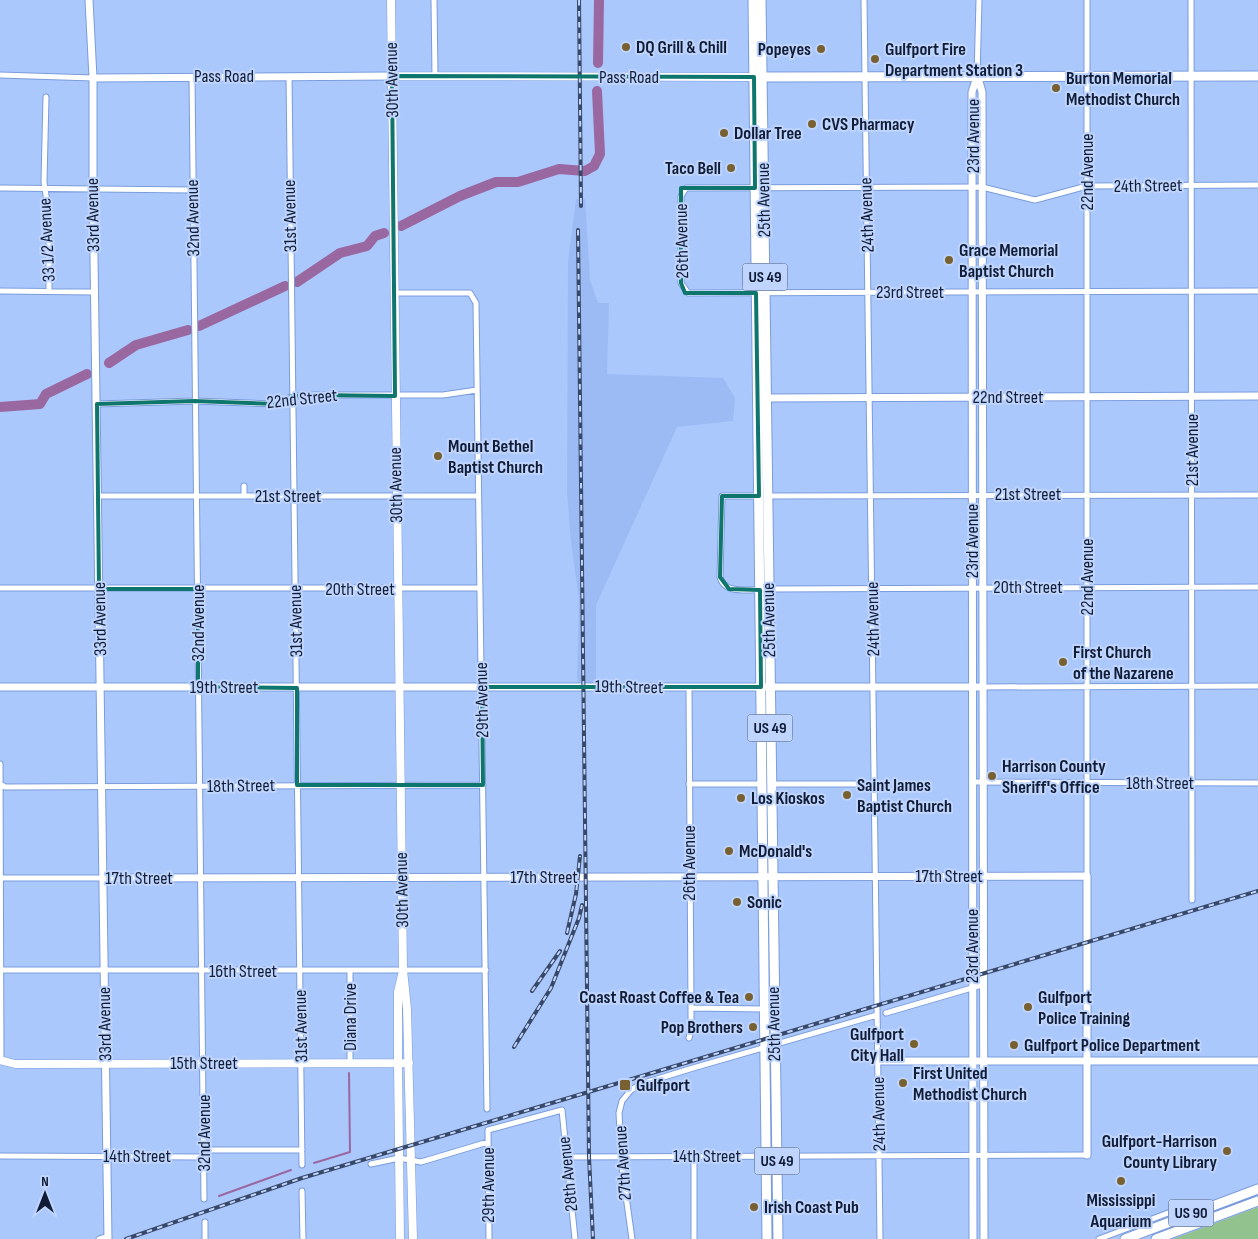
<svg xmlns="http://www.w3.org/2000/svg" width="1258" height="1239" font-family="'Sofia Sans Condensed',sans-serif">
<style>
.built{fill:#9cbbf4}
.green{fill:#92c38e}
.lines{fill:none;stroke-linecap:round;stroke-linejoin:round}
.stream{stroke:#9a68a1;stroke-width:2}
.river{stroke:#9a68a1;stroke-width:10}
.minor-casing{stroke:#7a9cdc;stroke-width:7}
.tertiary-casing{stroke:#7a9cdc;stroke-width:9}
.secondary-casing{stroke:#7a9cdc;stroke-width:9}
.primary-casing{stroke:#7a9cdc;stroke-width:11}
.minor{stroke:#fff;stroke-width:5}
.tertiary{stroke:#fff;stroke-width:7}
.secondary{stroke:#fff;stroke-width:8}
.primary{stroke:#fff;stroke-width:9}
.rail-casing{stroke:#384868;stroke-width:4}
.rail{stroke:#bfd5fe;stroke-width:2;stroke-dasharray:5.5;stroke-linecap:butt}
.marked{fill:none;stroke:#0f766e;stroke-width:4;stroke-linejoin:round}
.poi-dot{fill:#786030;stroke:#bfd5fe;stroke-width:2}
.labels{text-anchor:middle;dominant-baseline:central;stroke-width:4;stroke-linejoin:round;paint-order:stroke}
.shield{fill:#bfd5fe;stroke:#455472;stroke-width:1}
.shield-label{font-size:16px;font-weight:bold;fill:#111d36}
.poi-label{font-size:18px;font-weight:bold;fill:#111d36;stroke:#bfd5fe;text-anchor:start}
.street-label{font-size:18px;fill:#111d36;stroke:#bfd5fe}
</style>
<rect width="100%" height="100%" fill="#abc8fd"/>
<path class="built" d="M576,199H585L590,280L598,303H609L607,374L723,378L735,398L733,421L677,427L596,605V683L577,682L579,599L571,542L567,492L568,261Z"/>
<path class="green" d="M1258,1207V1239H1173Z"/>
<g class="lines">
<path class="stream" d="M314,1163L350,1152L349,1073
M219,1196L291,1170"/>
<path class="river" d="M598,63L599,0
M401,226L460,196L496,182H518L559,169L585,171L594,166L600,154L597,91
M297,282L340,253L367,246L375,236L384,233
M199,326L285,286
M109,363L136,345L188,330
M0,407L40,404L46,394L87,374"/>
<defs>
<path id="minor" d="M434,0L435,76
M864,0L880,1239
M1087,0V876
M1191,0L1192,900
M0,75L93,78
M289,76L302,1165
M192,77L204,1199
M977,77L979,0
M46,97L44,182L49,215V291
M1258,185L1087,186L1035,200L982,187L686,188L681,196V283L688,293L1258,291
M0,188L193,190
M0,291L95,292
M394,293H470L476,303L487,1109
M97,404L194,401L277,404L292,396L314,395H443L477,390
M99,496H478
M244,496V486
M759,496H722L720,577C724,594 746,589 760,590
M767,496L1258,495
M0,588H480
M769,589L1258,587
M983,687L1258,686
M689,688L691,1008V1031L689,1038
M0,764L1,1061
M973,782L1258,783
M0,784L5,787L483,785
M689,784H762
M771,784H874
M0,878H103
M0,970H486
M350,970V1063
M691,1008L765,1009
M886,1013L982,985
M0,1156L204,1157L211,1150H302
M694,1156V1239
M566,1157L1087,1155
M371,1164L399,1158L421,1162L488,1142
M302,1191L303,1239
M205,1222V1239
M99,1239L108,1236
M489,1239L488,1130L562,1110L575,1239
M632,1239L622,1167L619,1113L622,1101L631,1090L641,1084L693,1068L877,1015
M1099,1239L1192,1204L1199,1222"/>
<path id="tertiary" d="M89,0L93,78V188L108,1239
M93,78L392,76
M978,78L982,92L984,1239
M763,398L1258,396
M0,687H983
M103,878L1087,876V1155
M878,1061H1258
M973,1239L972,92L977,77"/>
<path id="secondary" d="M391,0L403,970L407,1009L413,1239
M392,76L754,77
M0,1060L15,1064L409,1063
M400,1239L398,1062V992L402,975"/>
<path id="primary" d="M753,0L767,1239
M761,0L778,1239
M758,77L1258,76
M1125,1239L1258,1189
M1156,1239L1258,1201"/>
</defs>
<use href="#minor" class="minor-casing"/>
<use href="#tertiary" class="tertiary-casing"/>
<use href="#secondary" class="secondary-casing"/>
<use href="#primary" class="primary-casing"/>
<use href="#minor" class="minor"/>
<use href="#tertiary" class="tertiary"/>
<use href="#secondary" class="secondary"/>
<use href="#primary" class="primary"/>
<defs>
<path id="rail" d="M579,0L581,206
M578,230L589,1157L593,1239
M567,933L576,894L580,856
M532,991L560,951
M514,1047L551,988L579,918L582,905
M126,1239L302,1178L1258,891"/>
</defs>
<use href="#rail" class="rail-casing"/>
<use href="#rail" class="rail"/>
</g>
<path class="marked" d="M392,76L754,77L755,188H681V283L685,293H756L759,496H722L720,577L729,589L760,590L761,687H482L483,785H297V688L198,687V589H99L97,404L194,401L277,404L292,396L314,395L395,396Z"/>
<g class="poi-dot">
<circle cx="626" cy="47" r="5"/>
<circle cx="821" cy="49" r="5"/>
<circle cx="875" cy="59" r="5"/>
<circle cx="1056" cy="88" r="5"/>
<circle cx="812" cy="124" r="5"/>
<circle cx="724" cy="133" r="5"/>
<circle cx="731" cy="168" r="5"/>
<circle cx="949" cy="260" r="5"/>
<circle cx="438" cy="456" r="5"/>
<circle cx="1063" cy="662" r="5"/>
<circle cx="992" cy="776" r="5"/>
<circle cx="847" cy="795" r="5"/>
<circle cx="741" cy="798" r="5"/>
<circle cx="729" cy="851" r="5"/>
<circle cx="737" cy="902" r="5"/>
<circle cx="749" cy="997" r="5"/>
<circle cx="1028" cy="1007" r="5"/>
<circle cx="753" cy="1027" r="5"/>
<circle cx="914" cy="1044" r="5"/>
<circle cx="1014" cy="1045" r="5"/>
<circle cx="903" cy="1083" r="5"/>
<rect x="619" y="1079" width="12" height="12" rx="2.5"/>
<circle cx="1227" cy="1151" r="5"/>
<circle cx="1121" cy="1181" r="5"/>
<circle cx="754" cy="1207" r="5"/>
</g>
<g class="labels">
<g class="shield">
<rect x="742.5" y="263.5" width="45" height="27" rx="4"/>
<rect x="747.5" y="714.5" width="45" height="27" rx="4"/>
<rect x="754.5" y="1147.5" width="45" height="27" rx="4"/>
<rect x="1168.5" y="1199.5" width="45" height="27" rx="4"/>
</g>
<g class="shield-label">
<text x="765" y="277">US 49</text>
<text x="770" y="728">US 49</text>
<text x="777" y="1161">US 49</text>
<text x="1191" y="1213">US 90</text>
</g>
<g class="poi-label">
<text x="636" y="47">DQ Grill &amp; Chill</text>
<text x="811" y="49" text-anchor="end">Popeyes</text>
<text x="885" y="49">Gulfport Fire<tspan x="885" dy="21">Department Station 3</tspan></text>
<text x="1066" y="78">Burton Memorial<tspan x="1066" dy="21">Methodist Church</tspan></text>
<text x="822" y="124">CVS Pharmacy</text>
<text x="734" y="133">Dollar Tree</text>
<text x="721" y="168" text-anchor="end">Taco Bell</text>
<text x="959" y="250">Grace Memorial<tspan x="959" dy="21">Baptist Church</tspan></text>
<text x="448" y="446">Mount Bethel<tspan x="448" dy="21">Baptist Church</tspan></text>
<text x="1073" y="652">First Church<tspan x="1073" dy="21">of the Nazarene</tspan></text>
<text x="1002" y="766">Harrison County<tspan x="1002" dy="21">Sheriff's Office</tspan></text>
<text x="857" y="785">Saint James<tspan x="857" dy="21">Baptist Church</tspan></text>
<text x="751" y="798">Los Kioskos</text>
<text x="739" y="851">McDonald's</text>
<text x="747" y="902">Sonic</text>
<text x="739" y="997" text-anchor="end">Coast Roast Coffee &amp; Tea</text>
<text x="1038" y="997">Gulfport<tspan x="1038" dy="21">Police Training</tspan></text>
<text x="743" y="1027" text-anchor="end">Pop Brothers</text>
<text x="904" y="1034" text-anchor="end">Gulfport<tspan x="904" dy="21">City Hall</tspan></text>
<text x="1024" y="1045">Gulfport Police Department</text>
<text x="913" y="1073">First United<tspan x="913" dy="21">Methodist Church</tspan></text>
<text x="636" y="1085">Gulfport</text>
<text x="1217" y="1141" text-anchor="end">Gulfport-Harrison<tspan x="1217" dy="21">County Library</tspan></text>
<text x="1121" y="1200" text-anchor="middle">Mississippi<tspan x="1121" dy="21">Aquarium</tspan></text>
<text x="764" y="1207">Irish Coast Pub</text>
</g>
<g class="street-label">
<text x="224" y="76">Pass Road</text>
<text x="629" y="77">Pass Road</text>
<text transform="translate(392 80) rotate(-91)">30th Avenue</text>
<text transform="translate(973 136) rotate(-90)">23rd Avenue</text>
<text transform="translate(1087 172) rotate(-90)">22nd Avenue</text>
<text transform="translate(1148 186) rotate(-1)">24th Street</text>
<text transform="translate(764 200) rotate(-91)">25th Avenue</text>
<text transform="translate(93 215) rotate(-91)">33rd Avenue</text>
<text transform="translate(867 215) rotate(-92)">24th Avenue</text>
<text transform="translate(290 216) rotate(-91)">31st Avenue</text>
<text transform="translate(193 218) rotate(-91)">32nd Avenue</text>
<text transform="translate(47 240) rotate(-93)">33 1/2 Avenue</text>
<text transform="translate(682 241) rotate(-91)">26th Avenue</text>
<text x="910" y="292">23rd Street</text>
<text x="1008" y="397">22nd Street</text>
<text transform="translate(302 399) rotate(-6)">22nd Street</text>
<text transform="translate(1192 450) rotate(-90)">21st Avenue</text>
<text transform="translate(396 485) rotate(-91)">30th Avenue</text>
<text x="1028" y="494">21st Street</text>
<text x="288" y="496">21st Street</text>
<text transform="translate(972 541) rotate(-90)">23rd Avenue</text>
<text transform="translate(1087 577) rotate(-90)">22nd Avenue</text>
<text x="1028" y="587">20th Street</text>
<text x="360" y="589">20th Street</text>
<text transform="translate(100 619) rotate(-91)">33rd Avenue</text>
<text transform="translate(873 619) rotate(-91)">24th Avenue</text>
<text transform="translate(769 620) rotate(-91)">25th Avenue</text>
<text transform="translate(296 621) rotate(-91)">31st Avenue</text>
<text transform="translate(198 623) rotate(-90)">32nd Avenue</text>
<text x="224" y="687">19th Street</text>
<text transform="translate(629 687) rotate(1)">19th Street</text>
<text transform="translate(482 700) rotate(-91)">29th Avenue</text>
<text x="1160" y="783">18th Street</text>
<text transform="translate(241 786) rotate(-1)">18th Street</text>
<text transform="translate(689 863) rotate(-90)">26th Avenue</text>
<text x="949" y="876">17th Street</text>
<text x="544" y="877">17th Street</text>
<text x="139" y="878">17th Street</text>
<text transform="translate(402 890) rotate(-91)">30th Avenue</text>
<text transform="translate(972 946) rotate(-90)">23rd Avenue</text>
<text x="243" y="971">16th Street</text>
<text transform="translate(350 1017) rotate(-90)">Diana Drive</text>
<text transform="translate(105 1024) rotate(-91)">33rd Avenue</text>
<text transform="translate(774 1024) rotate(-91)">25th Avenue</text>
<text transform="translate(301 1026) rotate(-91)">31st Avenue</text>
<text x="204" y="1063">15th Street</text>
<text transform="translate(879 1114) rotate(-91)">24th Avenue</text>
<text transform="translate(204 1133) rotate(-90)">32nd Avenue</text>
<text x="137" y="1156">14th Street</text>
<text x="707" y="1156">14th Street</text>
<text transform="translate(623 1163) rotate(-94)">27th Avenue</text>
<text transform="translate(568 1174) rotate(-96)">28th Avenue</text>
<text transform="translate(488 1185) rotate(-90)">29th Avenue</text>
</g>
</g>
<g transform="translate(45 1194)" stroke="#bfd5fe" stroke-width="4" paint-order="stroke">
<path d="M0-4L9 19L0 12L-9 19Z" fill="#111d36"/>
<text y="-8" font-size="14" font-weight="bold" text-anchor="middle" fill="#111d36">N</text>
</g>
</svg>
